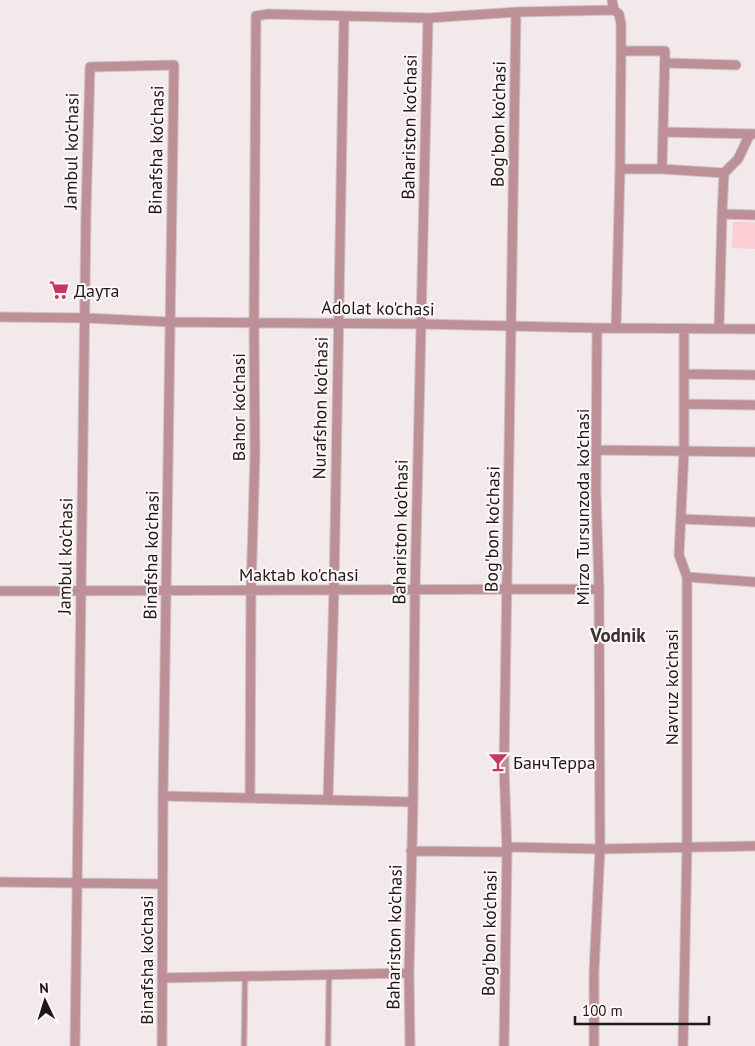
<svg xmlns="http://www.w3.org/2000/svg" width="755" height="1046" font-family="'PT Sans',sans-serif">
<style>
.green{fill:#fccdd5}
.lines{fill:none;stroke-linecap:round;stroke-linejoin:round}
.lane-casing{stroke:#ccc4c5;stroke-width:7}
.street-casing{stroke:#ccc4c5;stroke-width:11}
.lane{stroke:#bd8f97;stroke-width:4.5}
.street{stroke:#bd8f97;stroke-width:9}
.labels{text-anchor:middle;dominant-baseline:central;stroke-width:4;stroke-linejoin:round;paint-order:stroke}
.street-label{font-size:18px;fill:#1c1919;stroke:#fff7f8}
.poi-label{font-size:18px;fill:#1c1919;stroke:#fff7f8;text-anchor:start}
.neighbourhood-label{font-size:19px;font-weight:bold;fill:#393132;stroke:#fff7f8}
</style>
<rect width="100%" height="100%" fill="#f3e9eb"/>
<path class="green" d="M733,222H755V249L732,248Z"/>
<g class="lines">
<defs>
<path id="lane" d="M244,1046L245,976
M328,1046L329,975"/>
<path id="street" d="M612,0L614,10L619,14L621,24V51L620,169L616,328
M621,51H665L662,169
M665,63L736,65
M663,132L755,134
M620,169H662L724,173L738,159L750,134
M722,214L755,215
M0,317L85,318L170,322L422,324L597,328L755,329
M719,328L722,214L724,173
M684,374L755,375
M684,404L755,405
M597,450L755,452
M681,519L755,522
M687,577L755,582
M0,591L599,589
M163,796L413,802
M250,798L251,590L255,455L254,322L256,16L268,14L428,18L516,12L614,10
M328,800L334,590L344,17
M507,847L600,849L755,846
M411,851L507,852
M0,882L162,884
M162,978L409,973
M75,1046L86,213L90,67L174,65L163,796L162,1046
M410,1046L409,973L413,802L415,590L428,18
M504,1046L507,852L504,764L516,12
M594,1046V972L600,849L599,589L596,492L597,328
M683,1046L687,847V577L679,555L684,451V329"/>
</defs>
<use href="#lane" class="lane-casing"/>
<use href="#street" class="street-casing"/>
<use href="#lane" class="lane"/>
<use href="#street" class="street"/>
</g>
<defs>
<symbol id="supermarket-bare" viewBox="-9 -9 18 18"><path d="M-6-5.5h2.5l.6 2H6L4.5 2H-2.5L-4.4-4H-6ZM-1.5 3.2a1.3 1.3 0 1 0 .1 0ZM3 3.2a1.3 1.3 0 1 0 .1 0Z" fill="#c63762" stroke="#fff7f8" stroke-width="2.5" paint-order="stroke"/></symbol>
<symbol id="bar-bare" viewBox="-9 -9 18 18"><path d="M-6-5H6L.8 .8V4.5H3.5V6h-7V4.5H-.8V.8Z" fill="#c63762" stroke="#fff7f8" stroke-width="2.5" paint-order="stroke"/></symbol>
</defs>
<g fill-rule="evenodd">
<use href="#supermarket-bare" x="45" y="276" width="28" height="28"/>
<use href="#bar-bare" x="484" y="748" width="28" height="28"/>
</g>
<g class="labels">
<g class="street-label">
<text transform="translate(498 124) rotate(-89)">Bog'bon ko'chasi</text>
<text transform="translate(409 127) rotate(-89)">Bahariston ko'chasi</text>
<text transform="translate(156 150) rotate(-89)">Binafsha ko'chasi</text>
<text transform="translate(71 151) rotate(-89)">Jambul ko'chasi</text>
<text transform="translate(378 308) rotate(1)">Adolat ko'chasi</text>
<text transform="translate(238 407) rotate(-90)">Bahor ko'chasi</text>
<text transform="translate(320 408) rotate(-89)">Nurafshon ko'chasi</text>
<text transform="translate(582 507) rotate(-90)">Mirzo Tursunzoda ko'chasi</text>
<text transform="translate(492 529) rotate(-89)">Bog'bon ko'chasi</text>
<text transform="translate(400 532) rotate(-89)">Bahariston ko'chasi</text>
<text transform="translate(151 555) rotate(-89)">Binafsha ko'chasi</text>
<text transform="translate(65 556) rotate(-89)">Jambul ko'chasi</text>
<text x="299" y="574">Maktab ko'chasi</text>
<text transform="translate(671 687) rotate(-90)">Navruz ko'chasi</text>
<text transform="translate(489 933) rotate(-89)">Bog'bon ko'chasi</text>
<text transform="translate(394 937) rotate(-89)">Bahariston ko'chasi</text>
<text transform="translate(146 960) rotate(-90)">Binafsha ko'chasi</text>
</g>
<g class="poi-label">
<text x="74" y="290">Даута</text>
<text x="513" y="762">БанчТерра</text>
</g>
<g class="neighbourhood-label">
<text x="618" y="635">Vodnik</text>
</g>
</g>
<g transform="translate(45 1001) rotate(356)" stroke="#fff7f8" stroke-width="4" paint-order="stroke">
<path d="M0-4L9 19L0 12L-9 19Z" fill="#1c1919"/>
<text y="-8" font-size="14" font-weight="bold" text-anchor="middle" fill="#1c1919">N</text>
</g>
<path d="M575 1016v8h134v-8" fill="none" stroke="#1c1919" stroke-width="2.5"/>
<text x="582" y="1016" font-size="15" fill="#1c1919" stroke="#fff7f8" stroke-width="4" paint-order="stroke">100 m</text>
</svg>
